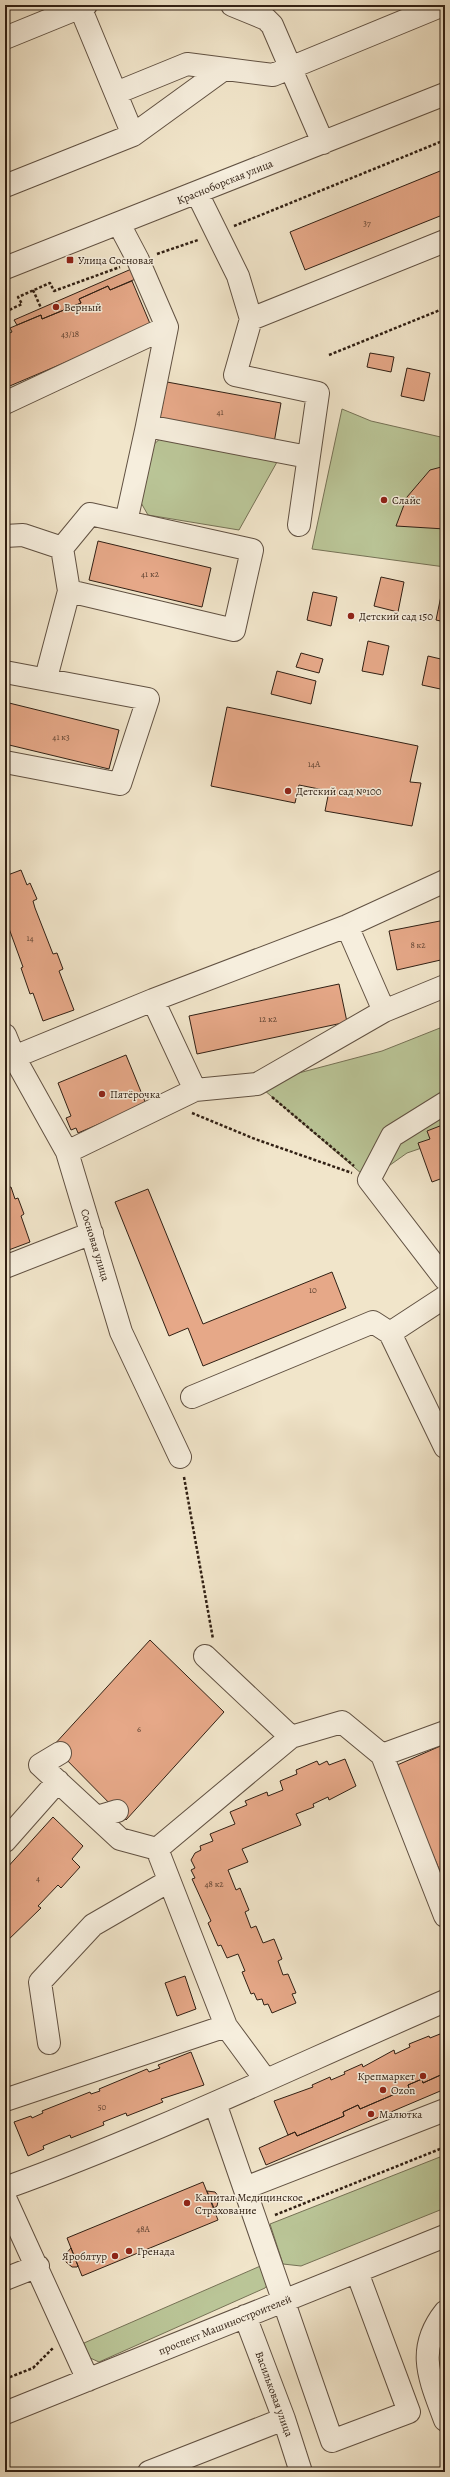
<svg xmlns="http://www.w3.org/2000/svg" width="450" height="2477" font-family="Alegreya,serif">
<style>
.green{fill:#bac597;stroke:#767256}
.building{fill:#e6a888;stroke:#312014}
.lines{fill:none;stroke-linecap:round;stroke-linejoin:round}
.minor-casing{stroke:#615142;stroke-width:24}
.path{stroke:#312014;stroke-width:2.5;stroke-dasharray:3 2;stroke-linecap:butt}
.minor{stroke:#f6eedd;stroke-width:22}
.poi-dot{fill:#8f2418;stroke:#f6eedd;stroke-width:1.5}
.labels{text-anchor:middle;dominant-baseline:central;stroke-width:3;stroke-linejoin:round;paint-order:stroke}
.number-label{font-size:9px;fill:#5e4231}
.street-label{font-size:11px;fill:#312014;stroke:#f6eedd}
.poi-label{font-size:11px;fill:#312014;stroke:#f6eedd;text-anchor:start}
</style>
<rect width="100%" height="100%" fill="#f1e5ca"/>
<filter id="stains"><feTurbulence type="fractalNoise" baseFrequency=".005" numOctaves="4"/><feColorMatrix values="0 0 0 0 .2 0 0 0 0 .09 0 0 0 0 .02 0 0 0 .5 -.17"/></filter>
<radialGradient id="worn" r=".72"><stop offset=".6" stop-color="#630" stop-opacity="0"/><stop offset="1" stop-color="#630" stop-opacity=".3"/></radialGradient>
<path class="green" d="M342,409L371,421L445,438V567L312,549Z
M163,436L277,462L239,530L148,515L140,501L151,447Z
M445,1026V1140L407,1153L369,1180L257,1084L382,1051Z
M445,2155V2208L301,2266L283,2264L270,2224Z
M265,2264L271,2280L265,2288L99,2362L88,2357L84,2343Z"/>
<path class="building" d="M445,169V214L305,270L290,232Z
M136,267L140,277L110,290L108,286L79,299L81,303L42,319L41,315L17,325L14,320Z
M132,281L151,326L5,388V335L12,332L10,328L41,315L42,319L81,303L79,299L108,286L110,290Z
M370,353L394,357L391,372L367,367Z
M407,368L430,373L424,401L401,396Z
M167,382L281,403L274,443L159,422Z
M445,399V412H442Z
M445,466V529L396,526L407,497L430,470Z
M98,541L211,568L202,607L89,580Z
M381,577L404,582L398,612L374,606Z
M442,591L445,592V622L436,620Z
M313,592L337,597L331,626L307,620Z
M368,641L389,646L383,675L362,671Z
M301,653L323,659L319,673L296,667Z
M428,656L445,660V690L422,685Z
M277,671L316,681L311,704L271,694Z
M5,702L119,730L109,769L5,744Z
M227,707L418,746L410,782L421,783L412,826L325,811L329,791L299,785L295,803L211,786Z
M21,870L27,885L30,883L37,899L33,901L35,908L53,954L57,953L63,969L59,971L74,1010L43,1021L33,993L30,994L21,968L23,967L7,923H5V876Z
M445,920V959L397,970L389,931Z
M339,984L347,1022L197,1054L189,1016Z
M126,1055L146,1104L78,1133L76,1128L71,1130L66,1118L71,1116L58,1083Z
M444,1120H445V1182L443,1178L432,1182L418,1143L430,1139L427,1131L445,1124Z
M11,1187L15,1199L18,1198L24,1214L21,1216L30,1242L6,1251L5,1254V1188Z
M148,1189L203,1324L332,1272L346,1308L203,1366L188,1328L169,1336L115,1202Z
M150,1640L224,1712L126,1820L53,1746Z
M445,1744V1883L395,1766Z
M345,1759L356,1786L329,1800L328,1797L313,1804L314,1807L296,1814L301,1825L242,1849L248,1862L228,1870L236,1890L240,1888L249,1910L245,1912L251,1928L256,1926L263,1943L274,1939L282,1959L278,1961L283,1975L288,1974L296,1993L292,1994L296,2003L272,2013L268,2004L264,2005L262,1999L257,2000L254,1993L251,1994L242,1972L245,1971L238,1954L227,1958L221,1945L218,1946L208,1923L211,1921L192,1879L195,1878L191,1870L195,1868L191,1860L195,1853L201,1850L200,1846L213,1841L210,1834L235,1824L230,1812L247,1805L245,1801L267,1792L268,1796L283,1790L280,1781L297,1774L296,1770L317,1761L319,1765L327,1761L329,1765Z
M53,1817L83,1846L72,1859L80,1867L61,1888L58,1885L38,1906L41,1908L5,1943V1870Z
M185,1976L196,2009L177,2016L165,1983Z
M444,2029H445V2073L423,2083L422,2079L408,2085L409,2088L360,2109L358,2105L343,2112L344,2116L297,2136L295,2132L288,2135L274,2101L313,2087L312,2085L330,2077L331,2080L345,2074L344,2072L362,2064L363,2067L394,2050L395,2054L410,2047L409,2044L429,2036L430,2038L445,2032Z
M191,2052L204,2085L161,2099L163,2102L127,2116L126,2113L103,2122L104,2125L71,2138L70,2135L43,2146L44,2149L28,2156L14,2122L31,2116L32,2118L43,2113L42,2111L90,2092L91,2094L100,2091L99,2089L147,2069L149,2072L160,2068L158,2065Z
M445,2073V2089L266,2165L259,2148L295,2132L297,2136L344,2116L343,2112L358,2105L360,2109L409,2088L408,2085L422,2079L423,2083Z
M203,2182L218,2220L82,2276L67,2238Z
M207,2191L215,2192L219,2197L217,2206L214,2208Z
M71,2248L78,2266L77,2267H72L66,2262L65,2255Z"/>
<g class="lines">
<defs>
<path id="minor" d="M232,5L266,19L272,25L323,143
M80,7L133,135
M5,38L86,5
M116,93L187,64L273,75L443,5
M5,186L133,135L224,69
M197,193L238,276L251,319L445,241
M5,268L445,94
M251,319L235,375L318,393L299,525
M5,403L167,327L138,260L119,224
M147,426L167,327
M90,514L252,550L234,630L69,591L62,548Z
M126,522L147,426L308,457
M5,536L23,535L62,548
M5,672L148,699L120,784L5,762
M46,678L69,591
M153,1000L195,1090L257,1084L384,1011L347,926
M384,1011L445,986
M5,1035L14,1057L67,1152L121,1332L180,1457
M14,1057L153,1000L347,926L445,881
M445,1103L392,1136L369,1180L445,1279
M67,1152L195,1090
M5,1267L92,1233
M390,1333L445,1447
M192,1397L373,1322L390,1333L445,1297
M205,1656L291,1737
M445,1732L382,1755L445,1916
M60,1753L40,1765L120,1839L157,1849
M97,1817L117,1811
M5,1841L58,1781
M49,2043L40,1982L93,1925L169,1881
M265,2079L226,2026L157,1849L291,1737L342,1722L382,1755
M5,2100L226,2026
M215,2103L332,2441L409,2412L357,2272
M5,2188C155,2134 299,2064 445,2001
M245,2188L445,2110
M5,2198L88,2380
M5,2279L38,2266
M445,2312C415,2350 430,2379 445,2420
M245,2316L284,2419L301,2472
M5,2413L445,2236
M149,2472L284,2419"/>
</defs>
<use href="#minor" class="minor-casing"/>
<path class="path" d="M234,226L445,140
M157,254L198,240
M33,290L41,308
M5,312L22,304L18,297L50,283L54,291L120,267
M329,355L445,308
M272,1097L354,1166
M192,1113L255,1139L352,1173
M184,1477L213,1639
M275,2215L445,2147
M5,2379L33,2368L53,2348"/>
<use href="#minor" class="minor"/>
</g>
<g class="poi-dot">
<rect x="66" y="256" width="8" height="8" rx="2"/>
<circle cx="56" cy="307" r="4"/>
<circle cx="384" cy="500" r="4"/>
<circle cx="351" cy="616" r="4"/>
<circle cx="288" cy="791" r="4"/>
<circle cx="102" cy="1094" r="4"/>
<circle cx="423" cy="2076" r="4"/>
<circle cx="383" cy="2090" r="4"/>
<circle cx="371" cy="2114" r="4"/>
<circle cx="187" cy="2203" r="4"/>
<circle cx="129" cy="2251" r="4"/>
<circle cx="115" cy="2256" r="4"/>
</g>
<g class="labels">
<g class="number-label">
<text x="367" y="223">37</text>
<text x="70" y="334">43/18</text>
<text x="220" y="412">41</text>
<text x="150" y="574">41 к2</text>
<text x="61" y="737">41 к3</text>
<text x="314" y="764">14А</text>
<text x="30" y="938">14</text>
<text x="418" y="945">8 к2</text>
<text x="268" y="1019">12 к2</text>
<text x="313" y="1290">10</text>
<text x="139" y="1729">6</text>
<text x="38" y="1878">4</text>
<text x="214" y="1884">48 к2</text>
<text x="102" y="2107">50</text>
<text x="143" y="2229">48А</text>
</g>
<g class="street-label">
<text transform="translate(225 182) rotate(-22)">Красноборская улица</text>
<text transform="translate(95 1245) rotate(73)">Сосновая улица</text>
<text transform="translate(225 2325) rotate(-22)">проспект Машиностроителей</text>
<text transform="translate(274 2394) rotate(70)">Васильковая улица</text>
</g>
<g class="poi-label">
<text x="78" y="260">Улица Сосновая</text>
<text x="64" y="307">Верный</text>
<text x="392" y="500">Слайс</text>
<text x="359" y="616">Детский сад 150</text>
<text x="296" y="791">Детский сад №100</text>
<text x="110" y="1094">Пятёрочка</text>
<text x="415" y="2076" text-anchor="end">Крепмаркет</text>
<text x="391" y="2090">Ozon</text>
<text x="379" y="2114">Малютка</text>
<text x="195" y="2197">Капитал Медицинское<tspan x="195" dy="13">Страхование</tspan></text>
<text x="137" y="2251">Гренада</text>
<text x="107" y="2256" text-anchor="end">Яроблтур</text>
</g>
</g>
<rect width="450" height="2477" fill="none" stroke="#f1e5ca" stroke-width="20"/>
<rect x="6" y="6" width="438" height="2465" fill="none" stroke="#312014" stroke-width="2"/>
<rect x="10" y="10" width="430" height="2457" fill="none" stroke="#312014"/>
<rect width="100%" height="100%" filter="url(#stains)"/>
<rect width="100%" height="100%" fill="url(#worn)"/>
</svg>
